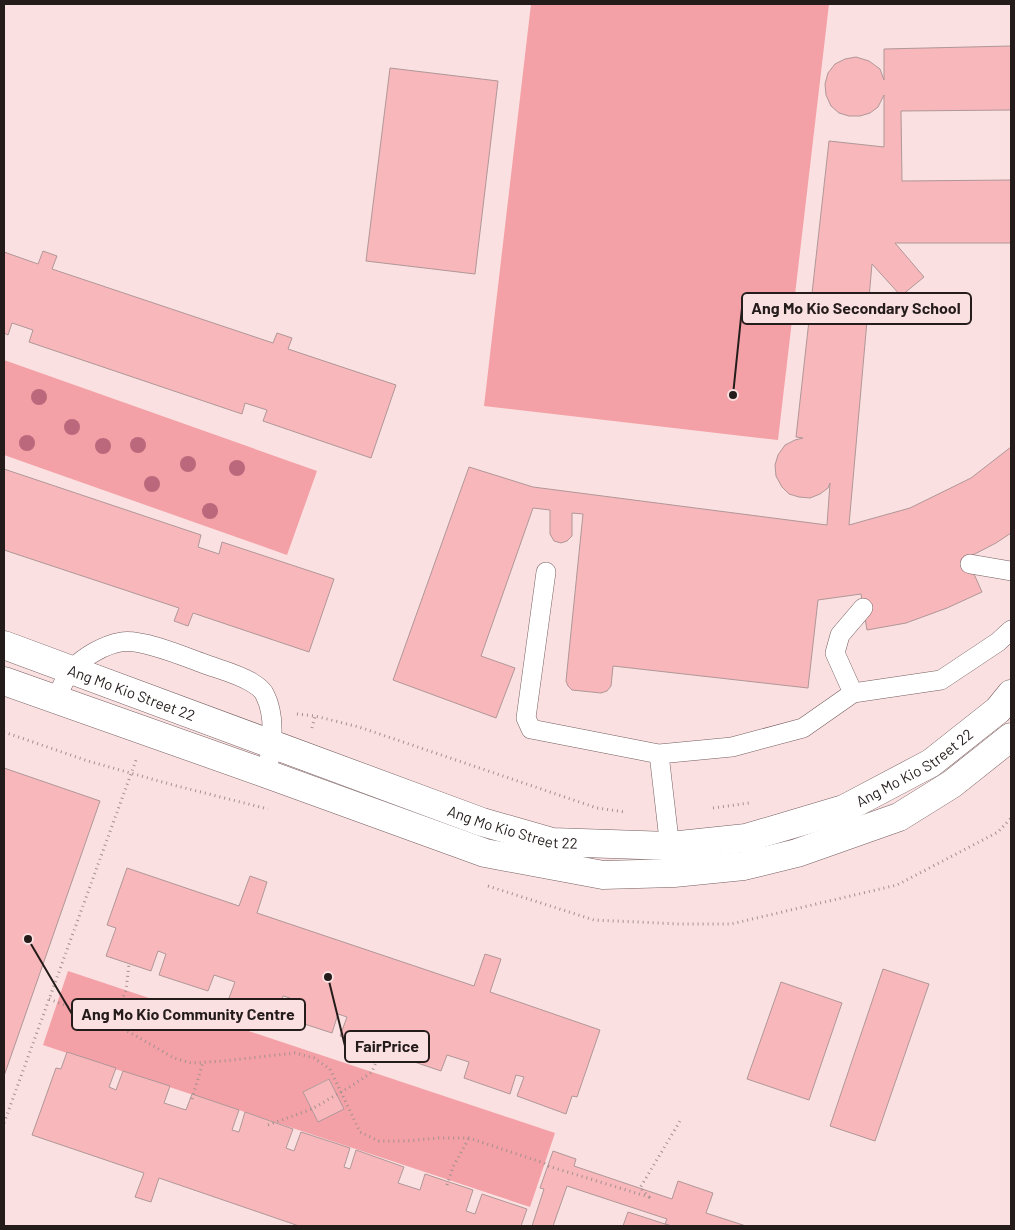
<svg xmlns="http://www.w3.org/2000/svg" width="1015" height="1230" font-family="Barlow,sans-serif">
<style>
.green{fill:#f3a1a6;fill-rule:evenodd}
.building{fill:#f8b7ba;stroke:#b09798}
.lines{fill:none;stroke-linecap:round;stroke-linejoin:round}
.service-casing{stroke:#755e5f;stroke-width:20}
.minor-casing{stroke:#755e5f;stroke-width:29}
.path{stroke:#a39090;stroke-width:3;stroke-dasharray:1 4;stroke-linecap:butt}
.service{stroke:#fff;stroke-width:19}
.minor{stroke:#fff;stroke-width:28}
.tree{fill:#bb687c}
.labels{text-anchor:middle;dominant-baseline:central;stroke-width:4;stroke-linejoin:round;paint-order:stroke}
.street-label{font-size:15px;fill:#241b1b;stroke:#fbe0e1}
.leader{fill:none;stroke:#241b1b;stroke-width:2}
.callout-dot{fill:#241b1b;stroke:#fbe0e1;stroke-width:2}
.callout{fill:#fbe0e1;stroke:#241b1b;stroke-width:2}
.callout-label{font-size:16px;text-anchor:middle;font-weight:bold;fill:#241b1b}
</style>
<rect width="100%" height="100%" fill="#fbe0e1"/>
<path class="green" d="M531,4H829L778,440L484,406Z
M4,360L317,471L287,555L4,455Z
M68,971L555,1133L530,1207L43,1045ZM328,1079H329L318,1121L303,1092Z"/>
<path class="building" d="M1011,46V110L901,111L902,181L1011,180V243H895L924,277L901,296L872,264L849,525L910,508L971,478L1011,447V533L996,543L967,558L982,592L947,608L906,623L867,630L861,594L818,600L808,688L613,666L611,686L607,691L601,693L572,690L568,686L566,681L583,514L572,513V536L567,541L561,543L554,541L550,534V510L533,508L481,656L515,668L496,718L393,680L469,467L533,487L827,525L830,483L828,488L820,494L810,498L799,497L789,494L782,487L776,476L775,465L778,455L785,445L795,440L803,438L796,437L829,141L884,147V95L878,107L870,113L860,116H849L839,113L831,106L826,95L825,84L828,73L835,64L845,59L856,57L869,61L880,69L884,80V49Z
M390,68L498,81L475,274L366,261Z
M43,251L57,256L52,269L273,343L277,333L292,338L288,349L396,385L371,458L263,421L267,410L245,403L242,414L29,342L33,330L12,323L8,335L4,333V252L38,264Z
M4,469L201,535L198,547L219,554L222,542L334,579L309,652L193,613L188,626L174,621L179,608L4,550Z
M4,768L100,801L4,1076Z
M127,868L239,906L250,876L267,882L257,913L474,986L485,954L501,959L490,992L600,1030L577,1097L572,1096L566,1114L517,1096L524,1077L516,1075L510,1094L464,1078L469,1062L447,1055L441,1071L394,1055L401,1035L394,1033L387,1053L340,1036L347,1017L338,1014L332,1033L283,1017L290,998L283,996L277,1015L229,998L235,982L214,975L208,991L159,975L166,954L158,951L151,971L106,956L116,928L107,925Z
M883,969L929,984L875,1141L830,1126Z
M781,982L842,1003L809,1100L747,1079Z
M67,1052L116,1068L109,1087L116,1090L123,1071L170,1086L164,1103L186,1110L192,1094L239,1110L232,1130L239,1132L245,1112L293,1129L286,1148L294,1151L301,1132L350,1148L344,1167L350,1169L356,1150L404,1167L398,1183L420,1190L425,1174L473,1190L466,1211L475,1214L482,1194L527,1209L521,1226H299L159,1178L151,1202L135,1197L144,1173L32,1135L56,1068L61,1069Z
M329,1079L344,1109L318,1122L303,1092Z
M553,1151L576,1159L574,1166L672,1199L678,1181L713,1193L706,1213L746,1226H672L665,1224L667,1219L567,1186L553,1226H532L544,1189L540,1188Z
M628,1212L665,1224L672,1226H623Z"/>
<g class="lines">
<defs>
<path id="service" d="M970,564L1011,571
M546,572L526,718L531,729L659,754L732,747L803,728L853,693L941,680L998,642L1011,630
M853,693L835,653L840,635L863,608
M56,699C61,689 65,677 72,669C85,656 104,645 121,642C140,638 183,656 202,663C218,669 236,673 251,682C256,685 263,690 265,695C277,719 271,748 267,774
M659,754L671,857"/>
<g id="minor">
<path id="s1" d="M4,645L482,822L552,842L670,846L746,838L844,809L931,763L998,710L1011,694"/>
<path d="M4,681L267,774L485,853L603,875L674,873L744,866L797,853L899,817L952,784L1011,737"/>
</g>
</defs>
<use href="#service" class="service-casing"/>
<use href="#minor" class="minor-casing"/>
<path class="path" d="M297,714L315,716L359,727L597,808L625,812
M312,728L315,716
M4,732L88,761L173,785L268,809
M713,808L749,803
M488,886L594,920L679,924H731L897,885L998,832L1011,818
M49,999L124,1029L174,1058L191,1063L223,1061L295,1053L314,1058L330,1069L360,1132L379,1141H405L439,1138H469L544,1163L548,1166L649,1197L640,1188L680,1121
M112,1024L126,990L129,964
M192,1099L203,1062
M4,1123L136,760
M268,1125L312,1109L353,1085L372,1072L381,1050
M447,1185L453,1167L469,1138"/>
<use href="#service" class="service"/>
<use href="#minor" class="minor"/>
</g>
<g class="tree">
<circle cx="39" cy="397" r="8"/>
<circle cx="72" cy="427" r="8"/>
<circle cx="27" cy="443" r="8"/>
<circle cx="138" cy="445" r="8"/>
<circle cx="103" cy="446" r="8"/>
<circle cx="188" cy="464" r="8"/>
<circle cx="237" cy="468" r="8"/>
<circle cx="152" cy="484" r="8"/>
<circle cx="210" cy="511" r="8"/>
</g>
<g class="labels">
<g class="street-label">
<text stroke="none"><textPath href="#s1" startOffset="136">Ang Mo Kio Street 22</textPath></text>
<text stroke="none"><textPath href="#s1" startOffset="961">Ang Mo Kio Street 22</textPath></text>
<text stroke="none"><textPath href="#s1" startOffset="541">Ang Mo Kio Street 22</textPath></text>
</g>
</g>
<path class="leader" d="M733 395L742 308M28 939L72 1014M328 977L345 1046"/>
<g class="callout-dot">
<circle cx="733" cy="395" r="5"/>
<circle cx="28" cy="939" r="5"/>
<circle cx="328" cy="977" r="5"/>
</g>
<g class="callout">
<rect x="742" y="293" width="229" height="31" rx="5"/>
<rect x="72" y="999" width="233" height="31" rx="5"/>
<rect x="345" y="1031" width="84" height="31" rx="5"/>
</g>
<g class="callout-label">
<text x="856" y="314">Ang Mo Kio Secondary School</text>
<text x="188" y="1020">Ang Mo Kio Community Centre</text>
<text x="387" y="1052">FairPrice</text>
</g>
<rect width="1015" height="1230" fill="none" stroke="#241b1b" stroke-width="10"/>
</svg>
